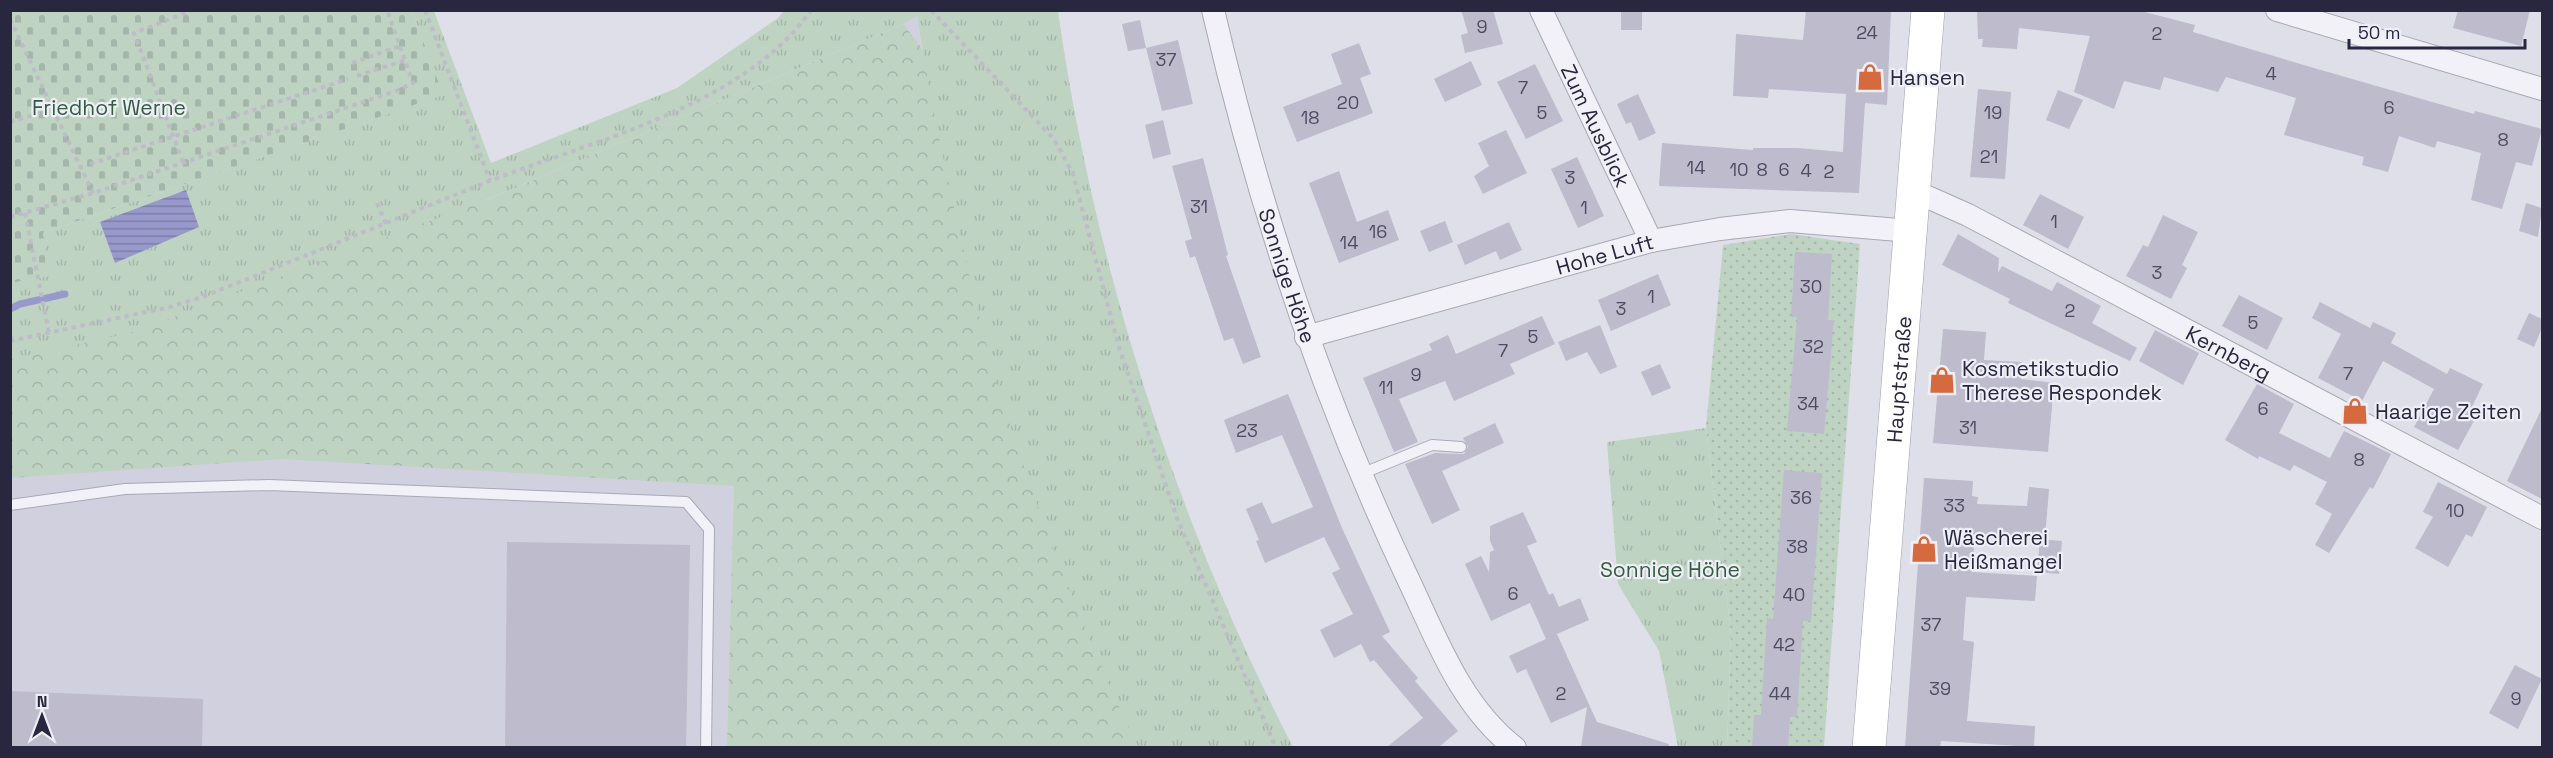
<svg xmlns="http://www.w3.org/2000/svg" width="2553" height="758" font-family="'Space Grotesk',sans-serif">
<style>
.built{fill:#d1d0de}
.grass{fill:url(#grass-dots)}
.forest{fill:url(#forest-crowns)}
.cemetery{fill:url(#cemetery-stones)}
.park{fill:url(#park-tufts)}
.water{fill:url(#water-rules)}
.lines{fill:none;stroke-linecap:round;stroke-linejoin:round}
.stream{stroke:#9899cb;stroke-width:7}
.building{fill:#bdbbcc}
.lane-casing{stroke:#a8a8b6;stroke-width:12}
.street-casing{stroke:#a8a8b6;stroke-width:24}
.primary-casing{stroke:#9e9db5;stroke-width:34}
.path{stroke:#bebcc7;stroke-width:4;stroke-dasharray:4.5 4.5;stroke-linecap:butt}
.lane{stroke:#f2f1f7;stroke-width:10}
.street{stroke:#f2f1f7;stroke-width:22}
.primary{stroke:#fff;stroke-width:33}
.labels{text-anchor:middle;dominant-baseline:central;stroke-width:4.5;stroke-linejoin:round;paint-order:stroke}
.number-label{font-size:18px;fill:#4e4c63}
.poi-label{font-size:21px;fill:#292740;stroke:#eeeef6;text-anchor:start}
.park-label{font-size:21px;fill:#335d3e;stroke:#eeeef6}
.street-label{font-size:21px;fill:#292740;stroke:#eeeef6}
</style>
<defs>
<pattern id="grass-dots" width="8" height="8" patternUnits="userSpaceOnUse" patternTransform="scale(1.5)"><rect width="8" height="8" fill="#bfd3c3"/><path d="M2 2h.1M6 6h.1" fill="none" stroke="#a4b5a9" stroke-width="1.8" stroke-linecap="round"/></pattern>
<pattern id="forest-crowns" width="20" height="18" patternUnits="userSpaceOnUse" patternTransform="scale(1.5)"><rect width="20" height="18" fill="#bfd3c3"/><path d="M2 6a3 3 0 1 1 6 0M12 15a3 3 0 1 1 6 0" fill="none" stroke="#a4b5a9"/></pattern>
<pattern id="cemetery-stones" width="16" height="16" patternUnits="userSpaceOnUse" patternTransform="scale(1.5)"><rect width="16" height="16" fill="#bfd3c3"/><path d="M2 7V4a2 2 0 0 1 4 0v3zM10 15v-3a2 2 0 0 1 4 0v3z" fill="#a4b5a9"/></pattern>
<pattern id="park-tufts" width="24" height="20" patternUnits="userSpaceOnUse" patternTransform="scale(1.5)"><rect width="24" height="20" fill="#bfd3c3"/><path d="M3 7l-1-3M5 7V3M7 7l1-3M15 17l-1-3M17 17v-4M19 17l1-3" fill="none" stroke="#a4b5a9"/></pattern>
<pattern id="water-rules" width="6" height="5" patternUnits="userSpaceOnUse" patternTransform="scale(1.5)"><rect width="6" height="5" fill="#9899cb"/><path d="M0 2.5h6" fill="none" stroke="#7c7da6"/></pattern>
</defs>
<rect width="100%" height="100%" fill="#dfdfe9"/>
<path class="built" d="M917,15L925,72L1137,747H11L10,359L486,200L903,24Z"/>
<path class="grass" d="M1791,234L1860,244L1824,747H1727L1731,632L1706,428L1723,245Z"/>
<path class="forest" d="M903,24L977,120L1171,747H727L734,486L282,459L11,478V283L487,200Z"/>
<path class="cemetery" d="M11,11H412L444,95L43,233L51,276L11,283Z"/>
<path class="park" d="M412,11H434L491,163L677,88L778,18L784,11H1058C1094,265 1175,519 1293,747H1137C1090,644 1047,539 1012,431C987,355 969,277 952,198C939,137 926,77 917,16L903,24L486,200L133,332L11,359V283L50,276L43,233L443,95Z
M1706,428L1731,632L1727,747H1678L1659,651L1618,584L1607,442Z"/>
<path class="water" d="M186,190L199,227L115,263L100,222Z"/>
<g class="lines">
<path class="stream" d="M10,309L20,304L65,294"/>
</g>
<path class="building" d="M1461,10H1493L1503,44L1465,53L1461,35L1468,33Z
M1621,10H1642V30H1621Z
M1806,10H1891L1887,105L1865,103L1859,193L1659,186L1662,143L1753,150V148H1797L1843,152L1846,94L1769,89L1768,98L1733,96L1736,34L1803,40Z
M1977,10H2137L2195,25L2193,32L2314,68L2474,114L2475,111L2542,129L2532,166L2516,162L2502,209L2471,200L2481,153L2437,141L2435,148L2399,136L2388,172L2362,165L2364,157L2284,135L2296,98L2226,77L2218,92L2164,77L2160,90L2124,81L2114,109L2074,92L2090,36L2019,28L2017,49L1982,47L1983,39H1978Z
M2458,10H2530L2521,46L2453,28Z
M1140,20L1146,48L1128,51L1122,24Z
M1178,40L1193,104L1162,111L1146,48Z
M1359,43L1371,74L1360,78L1373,113L1297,142L1283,107L1342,84L1331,54Z
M1471,61L1482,85L1445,102L1434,79Z
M1535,64L1563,121L1526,139L1497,82Z
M1978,89L2011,92L2005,179L1970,177Z
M2058,90L2083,100L2069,129L2046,120Z
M1638,94L1656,133L1639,141L1631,122L1626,124L1617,104Z
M1163,120L1171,154L1153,159L1145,125Z
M1506,130L1527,173L1483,194L1474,176L1489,166L1478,143Z
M1577,157L1604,216L1578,228L1551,169Z
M1203,158L1228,255L1226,256L1261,357L1243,364L1233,338L1224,341L1195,256L1190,258L1185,241L1192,239L1172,166Z
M1339,171L1357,222L1388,210L1399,240L1339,263L1309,183Z
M2040,194L2084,217L2068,249L2023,225Z
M2526,203L2542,208L2538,237L2519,231Z
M2163,215L2198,232L2182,265L2187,268L2171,299L2126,276L2143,245L2148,247Z
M1445,221L1453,242L1429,252L1420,231Z
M1509,222L1522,250L1500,260L1496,251L1465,265L1457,245Z
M1958,234L1999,258L1998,273L2002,266L2052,291L2057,282L2101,306L2092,323L2137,348L2130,361L2008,303L2010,299L1942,265Z
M1795,252L1832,254L1828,320H1834L1824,434L1787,431L1797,317H1791Z
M1658,274L1671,305L1611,331L1598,300Z
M2239,295L2283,318L2267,350L2222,326Z
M2320,302L2370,328L2373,322L2396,333L2391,343L2447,374L2450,368L2483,384L2468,415L2475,419L2458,450L2414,427L2434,389L2383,361L2362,401L2318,378L2341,334L2312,318Z
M2529,313L2542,319V328L2534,347L2517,339Z
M1542,316L1555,344L1510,364L1515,374L1454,401L1445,381L1399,399L1418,442L1394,452L1363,378L1432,350L1429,344L1448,335L1456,354Z
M1600,325L1617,367L1600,374L1587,352L1566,361L1558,342Z
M1943,329L1986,332L1984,360L2022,362L2021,379L2054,383L2048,452L1933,443Z
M2155,330L2199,353L2183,385L2139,361Z
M1660,364L1671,388L1652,396L1641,372Z
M2257,384L2294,404L2279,433L2330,458L2344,431L2391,454L2373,489L2370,487L2329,553L2315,545L2332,514L2315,504L2327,482L2294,465L2290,471L2259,456L2258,459L2225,440Z
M1288,394L1342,528L1390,632L1382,636L1418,678L1415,681L1458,731L1439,747H1387L1423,718L1374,660L1370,662L1361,644L1334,658L1320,630L1353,614L1332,573L1340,569L1324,537L1265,563L1256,541L1259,540L1246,509L1262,502L1272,524L1313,507L1282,435L1236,453L1224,420Z
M2542,408V499L2507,481Z
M1495,423L1504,443L1442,471L1460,510L1432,524L1405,464L1435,453L1464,454L1468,447L1463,438Z
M1784,470L1822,473L1811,621H1803L1797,717H1790L1788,747H1752L1754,715H1761L1767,618L1773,619Z
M1924,478L1973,481L1972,496L1978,497L1977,504L2027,506L2029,487L2049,489L2045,538L1975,534L1972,572L2037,576L2035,601L1966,597L1963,640L1974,642L1967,721L2035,726L2034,747L1941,741L1940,747H1905Z
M2438,482L2487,507L2472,537L2466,534L2448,567L2415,548L2433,517L2423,512Z
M1523,512L1537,542L1527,546L1549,595L1553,593L1559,607L1580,598L1589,620L1557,634L1597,722L1669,744L1668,747H1581L1587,707L1551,723L1526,669L1517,673L1509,656L1546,639L1530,603L1491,621L1465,564L1481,556L1489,572L1490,552L1494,550L1490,541V526Z
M2040,539L2062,541L2059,574L2037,572Z
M507,542L690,545L686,747H505Z
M2515,665L2542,679L2518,729L2489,713Z
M10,691L203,699L202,747H10Z"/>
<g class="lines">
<defs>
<path id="lane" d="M1361,474L1432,445L1461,447
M10,505L125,489L269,485L686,502L709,529L706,748"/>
<g id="street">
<path id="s1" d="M1213,10C1259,208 1322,398 1409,581C1437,640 1461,706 1515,748"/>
<path id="s2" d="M1541,10L1651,241"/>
<path d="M2277,10L2542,89"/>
<path id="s3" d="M1914,191L1968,215L2542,518"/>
<path id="s4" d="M1306,337L1651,241L1720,229L1790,221L1911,231"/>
</g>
<g id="primary">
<path id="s5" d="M1869,748L1928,10"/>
</g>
</defs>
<use href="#lane" class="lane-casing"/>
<use href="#street" class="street-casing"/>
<use href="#primary" class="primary-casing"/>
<path class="path" d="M425,10L490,181
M931,10L1054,139L1073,174L1119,347L1177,518L1276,748
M10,19L93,193
M352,63L400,46
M357,76L406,60
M10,122L54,109
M183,162L134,33L193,10
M90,164L348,79
M377,203L386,224
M25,213L49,333
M10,217L93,193L399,90L413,83L387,10
M10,341L170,307L205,296C300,258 393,220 487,182C591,141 745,106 811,10"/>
<use href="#lane" class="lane"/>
<use href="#street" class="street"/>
<use href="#primary" class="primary"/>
</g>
<defs>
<symbol id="shop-bare" viewBox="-9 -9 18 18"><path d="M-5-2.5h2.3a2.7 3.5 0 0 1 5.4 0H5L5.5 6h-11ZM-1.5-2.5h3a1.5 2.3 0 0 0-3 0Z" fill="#d46a3d" stroke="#eeeef6" stroke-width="2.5" paint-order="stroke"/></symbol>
</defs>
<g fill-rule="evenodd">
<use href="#shop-bare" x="1851" y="58" width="38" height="38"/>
<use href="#shop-bare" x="1923" y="361" width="38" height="38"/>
<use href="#shop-bare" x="2336" y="392" width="38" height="38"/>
<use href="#shop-bare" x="1905" y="530" width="38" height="38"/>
</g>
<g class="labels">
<g class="number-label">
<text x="1482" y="26">9</text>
<text x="1867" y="32">24</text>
<text x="2157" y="33">2</text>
<text x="1166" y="59">37</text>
<text x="2271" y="73">4</text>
<text x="1523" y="87">7</text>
<text x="1348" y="102">20</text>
<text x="2389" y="107">6</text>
<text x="1542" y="112">5</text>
<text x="1993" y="112">19</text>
<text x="1310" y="117">18</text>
<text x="2503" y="139">8</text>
<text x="1989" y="156">21</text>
<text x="1696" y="167">14</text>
<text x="1739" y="169">10</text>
<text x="1762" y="169">8</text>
<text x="1784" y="169">6</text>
<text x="1806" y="170">4</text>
<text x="1829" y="171">2</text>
<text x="1570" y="177">3</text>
<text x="1199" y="206">31</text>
<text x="1584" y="207">1</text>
<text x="2054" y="221">1</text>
<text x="1378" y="231">16</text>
<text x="1349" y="242">14</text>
<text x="2157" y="272">3</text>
<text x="1811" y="286">30</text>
<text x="1651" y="296">1</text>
<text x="1621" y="308">3</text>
<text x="2070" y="310">2</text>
<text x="2253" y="322">5</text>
<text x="1533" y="336">5</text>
<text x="1813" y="346">32</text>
<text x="1503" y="350">7</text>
<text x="2348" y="373">7</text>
<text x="1416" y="374">9</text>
<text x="1386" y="387">11</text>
<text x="1808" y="403">34</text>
<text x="2263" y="408">6</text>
<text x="1968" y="427">31</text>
<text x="1247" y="430">23</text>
<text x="2359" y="459">8</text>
<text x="1801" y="497">36</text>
<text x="1954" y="505">33</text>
<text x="2455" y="510">10</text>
<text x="1797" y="546">38</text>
<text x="1513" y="593">6</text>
<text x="1794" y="594">40</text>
<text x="1931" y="624">37</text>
<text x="1784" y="644">42</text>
<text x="1940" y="688">39</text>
<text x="1561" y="693">2</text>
<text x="1780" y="693">44</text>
<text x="2516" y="698">9</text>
</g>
<g class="poi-label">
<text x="1890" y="77">Hansen</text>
<text x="1962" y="368">Kosmetikstudio<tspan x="1962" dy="24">Therese Respondek</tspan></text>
<text x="2375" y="411">Haarige Zeiten</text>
<text x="1944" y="537">Wäscherei<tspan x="1944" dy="24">Heißmangel</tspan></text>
</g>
<g class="park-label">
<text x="109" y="107">Friedhof Werne</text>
<text x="1670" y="569">Sonnige Höhe</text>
</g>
<g class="street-label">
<text stroke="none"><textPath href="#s2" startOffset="128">Zum Ausblick</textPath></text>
<text stroke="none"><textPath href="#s4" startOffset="310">Hohe Luft</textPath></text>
<text stroke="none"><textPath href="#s1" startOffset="276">Sonnige Höhe</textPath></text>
<text stroke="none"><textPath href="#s3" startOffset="354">Kernberg</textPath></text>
<text stroke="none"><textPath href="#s5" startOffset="370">Hauptstraße</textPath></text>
</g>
</g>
<rect width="2553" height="758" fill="none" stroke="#292740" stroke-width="24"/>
<g transform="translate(42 716)" stroke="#eeeef6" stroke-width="4.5" paint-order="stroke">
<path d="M0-4.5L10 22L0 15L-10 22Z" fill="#292740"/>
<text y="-9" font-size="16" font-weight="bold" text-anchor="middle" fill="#292740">N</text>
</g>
<path d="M2349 39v9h176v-9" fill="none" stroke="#292740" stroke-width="3"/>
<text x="2358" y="39" font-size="18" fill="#292740" stroke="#eeeef6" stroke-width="4.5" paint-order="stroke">50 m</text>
</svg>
